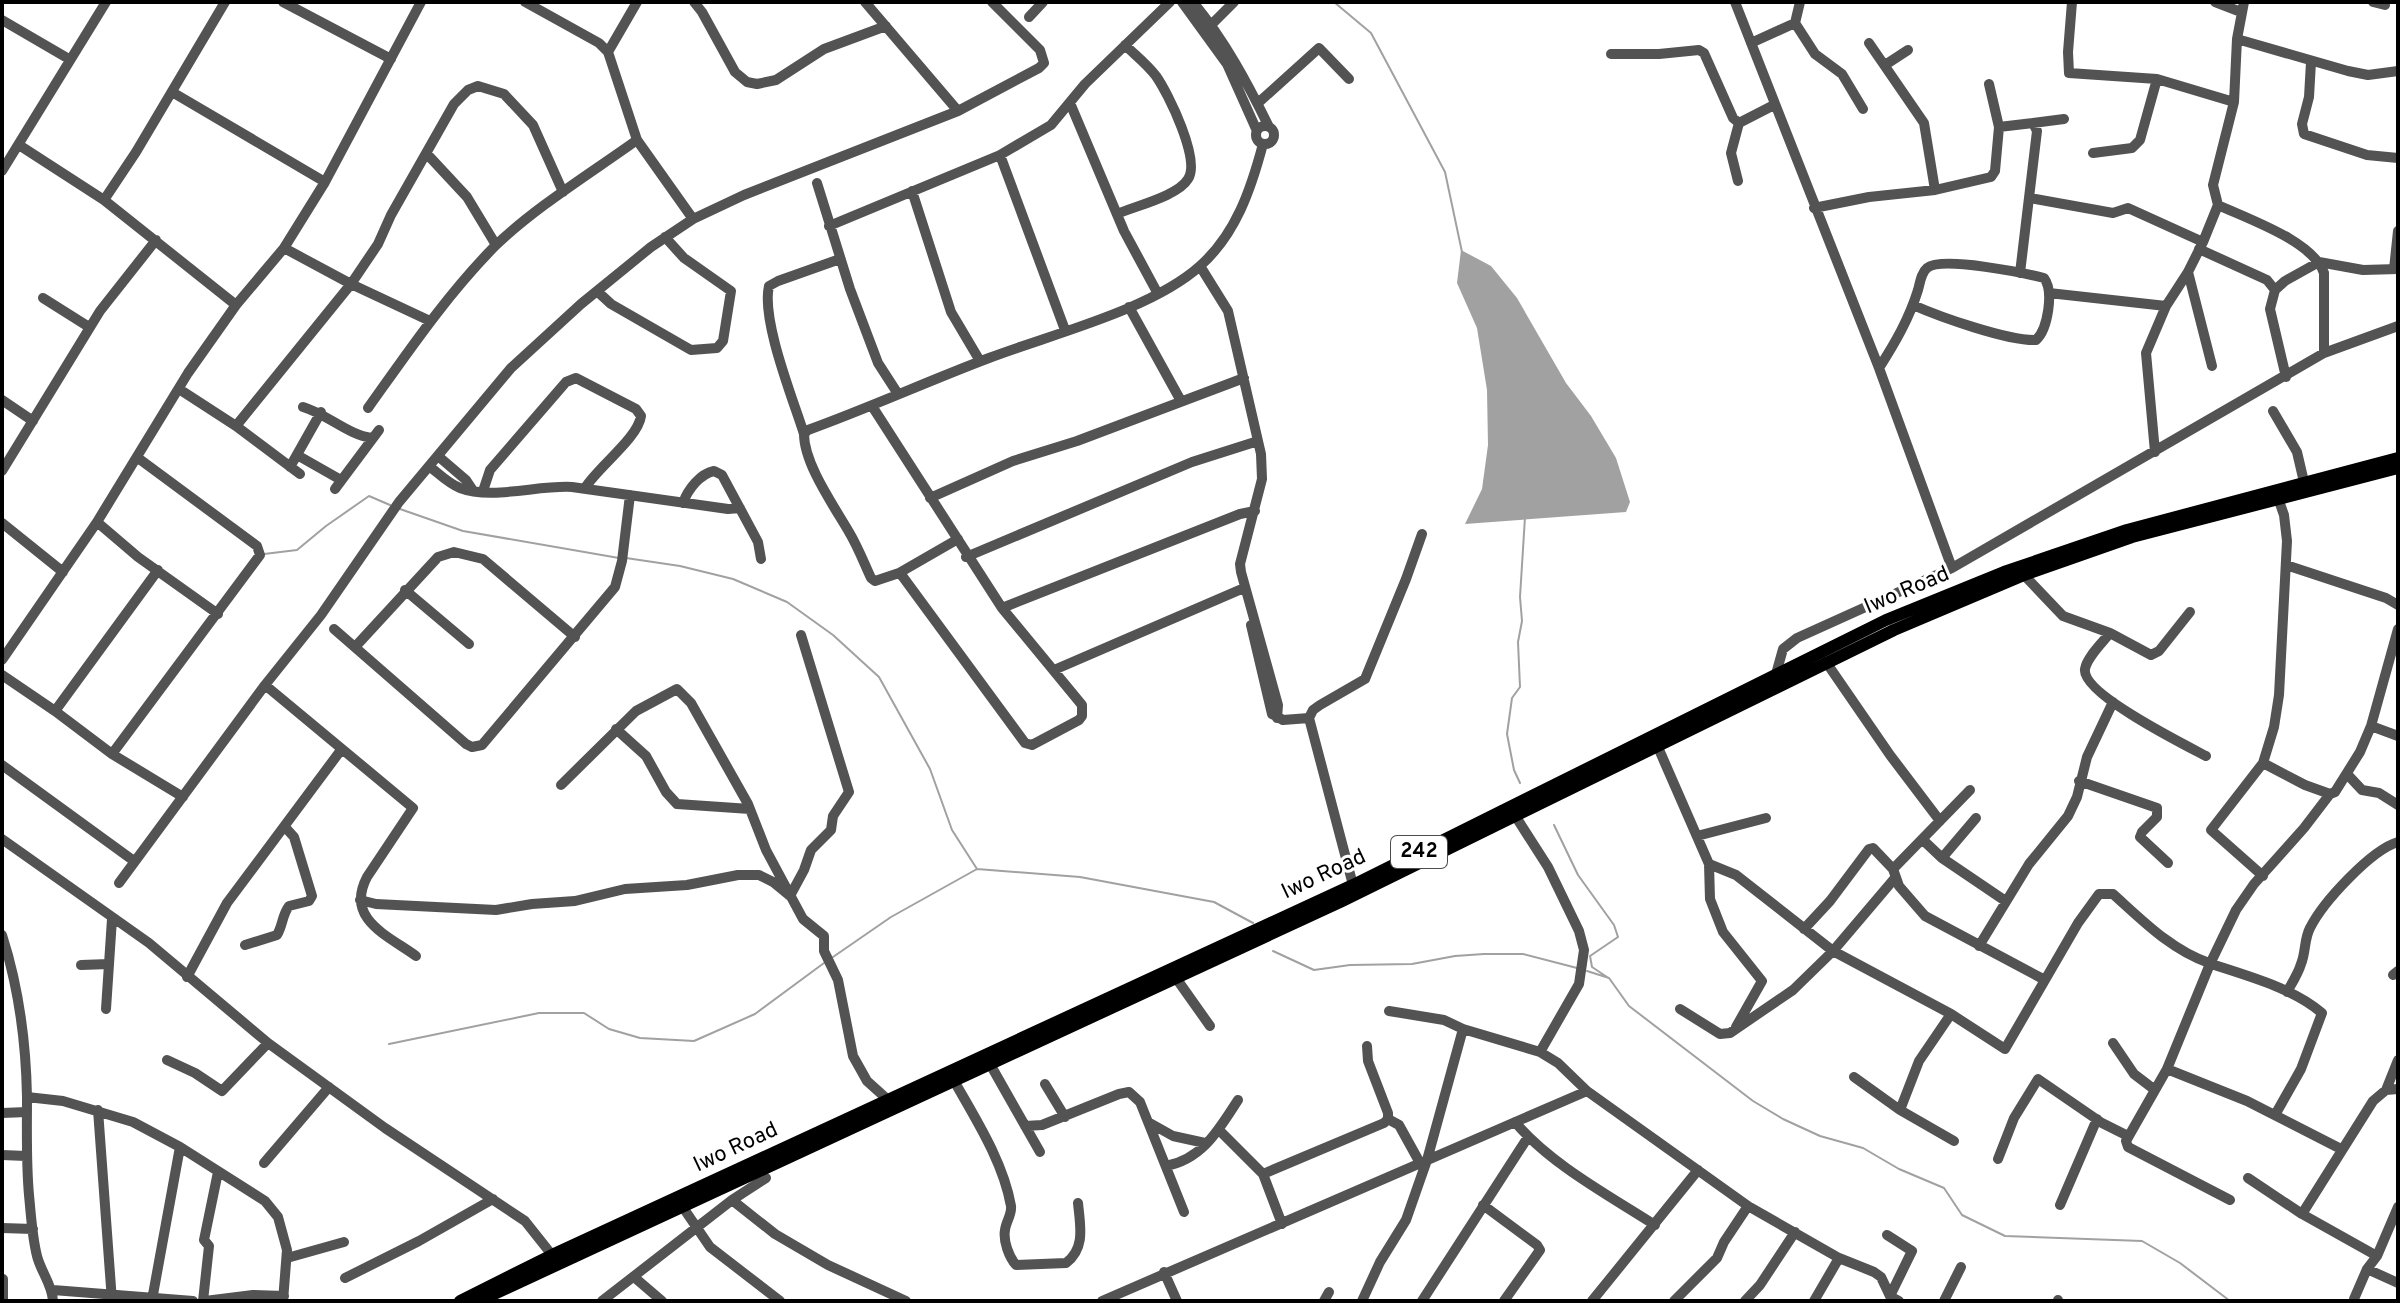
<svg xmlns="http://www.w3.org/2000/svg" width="2400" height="1303" font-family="Overpass,sans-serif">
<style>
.water{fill:#a1a1a1}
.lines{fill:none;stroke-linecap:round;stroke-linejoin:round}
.stream{stroke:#a1a1a1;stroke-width:2}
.minor{stroke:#535353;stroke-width:10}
.major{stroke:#000;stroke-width:12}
.labels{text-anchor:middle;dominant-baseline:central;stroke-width:6;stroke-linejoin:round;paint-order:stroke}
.shield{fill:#fff;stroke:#4c4c4c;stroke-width:2}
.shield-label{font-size:20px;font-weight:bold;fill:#000}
.street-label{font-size:22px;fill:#000;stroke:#fff}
</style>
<rect width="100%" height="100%" fill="#fff"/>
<path class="water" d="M1461,250L1491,266L1517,298L1566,383L1591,416L1616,458L1630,502L1626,512L1465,524L1482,489L1488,445L1487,390L1477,328L1457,283Z"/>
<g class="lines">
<path class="stream" d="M1334,2L1371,33L1445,172L1462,252
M400,509L463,531L619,558
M264,554L297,550L326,526L369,496L390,505
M626,558L680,566L733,579L787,602L833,635L879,677L930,769L952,830L977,869L1080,877L1214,902L1253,923
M1520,783L1514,770L1507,734L1512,698L1520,687L1518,642L1522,621L1520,597L1525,517
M1554,825L1578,875L1614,925L1618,937L1590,956L1592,967L1607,977
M1273,951L1314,970L1350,965L1412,964L1455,956L1484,954H1523L1577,968
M833,957L891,917L977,869
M1587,971L1609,978L1629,1006L1753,1101L1783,1119L1820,1136L1863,1148L1899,1169L1944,1188L1962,1215L2005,1236L2142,1241L2180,1263L2230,1301
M389,1044L539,1013H584L609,1029L640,1038L694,1041L755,1014L824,963"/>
<path class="minor" d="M283,2L391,59
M525,2L599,43L608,52L637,140L693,219
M694,2L702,12L735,72L747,82L757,84L776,80L824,49L886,26
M865,2L958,111
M1182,2L1227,64L1257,131
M1193,2C1225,41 1247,82 1269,127
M1735,2L1879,368L1952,568
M1800,2L1795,23L1815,54L1842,74L1863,109
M2072,2L2068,52L2069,73L2157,79L2234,102
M2215,2L2241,12
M2373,2L2385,5
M1029,17L1043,2
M2,20L69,59
M1211,25L1234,2
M2237,39L2348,71L2368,75L2398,71
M1751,43L1795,23
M1869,43L1924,123L1935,190
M608,52L637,2
M1611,54H1659L1699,50L1704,53L1733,118L1739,123
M2311,62L2309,97L2302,124L2304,134L2367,155L2398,158
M1885,65L1908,50
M172,92L325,182
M1070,103L1124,231L1158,294
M1258,103L1319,48L1349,79
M2033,123L2064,119
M1256 135a9 9 0 1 1 18 0a9 9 0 1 1-18 0Z
M1999,127L2033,123L2037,131L2020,273
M19,145L104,200L236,305
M2093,153L2132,148L2140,140L2157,79
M427,154L467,197L496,245
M1000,155L1065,330
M2,171L106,2
M1738,181L1731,153L1739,123L1774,105
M817,183L850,289L878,363L898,394
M912,191L951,312L980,361
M2030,198L2113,213L2128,208L2203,242
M104,200L136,152L225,2
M2218,205C2248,219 2313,241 2324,273V353
M1814,208L1869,197L1935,190L1991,177L1995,171L1999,127L1989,84
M1117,214C1135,206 1178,196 1188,179C1201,160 1168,93 1156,76C1147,64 1135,55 1125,45
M829,226L1000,155L1051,125L1085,84L1170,2
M284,248L351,284L430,321
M2199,249L2267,280L2275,290
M1200,266L1228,311L1261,454L1262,479L1240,564L1241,572L1278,705L1277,718
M2394,269L2398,231
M2188,272L2212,366
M598,292L611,304L691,350L717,348L723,341L731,291L684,258L665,237
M2049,293L2166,306
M43,298L89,327
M1129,307L1181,401
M1879,368C1895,343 1909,319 1918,290C1920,283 1921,273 1927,268C1942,256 2024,273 2044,278C2054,291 2048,329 2036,340C2008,341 1940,317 1913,305
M2286,377L2270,309L2275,290L2285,281L2319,262L2363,270L2398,269
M179,389L236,426L300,474
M2,400L33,421
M872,406L1002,608L1082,705V716L1079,720L1032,745L1025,743L903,577L899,573L875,581L871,578C864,563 858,547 849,532C834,506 804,464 804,434L808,430C869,408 928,381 989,358C1052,334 1151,310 1200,266C1236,234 1251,189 1263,144
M303,407C327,414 348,435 372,438
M368,408C408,352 446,296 494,247C534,208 591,173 637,140
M2273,411L2297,452L2304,482
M236,426L351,284L378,244L391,215L454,104L468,90L478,86L504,94L533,125L563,192
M804,434C793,399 761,320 769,286L778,281L840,259
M2155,452L2146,353L2166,306L2188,272L2203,242L2218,205L2213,185L2234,102L2237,39L2244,2
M297,455L341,480
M438,456L466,480L472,489
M429,466C438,473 449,484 460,488C491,500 538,485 572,487L728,509L740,508
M290,467L321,412
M2,471L100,311L156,240
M335,489L379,430
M483,491L490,470L566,382L576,378L636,409L641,416C638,438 598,467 585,488
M930,498L1013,461L1077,441L1244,378
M683,503C688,489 700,474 714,471L722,475L758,542L761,559
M97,522L138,557L218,614
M2,523L63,572
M966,557L1192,462L1258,441
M2286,565L2386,598L2398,605
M899,573L958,539
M2024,575L2063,616L2110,633L2151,655L2159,651L2190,612
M405,590L469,644
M1002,608L1240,514L1255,511
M1251,625L1272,714L1283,720L1309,718
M334,629L466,744L472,747L482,745L615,587L622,561L630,495
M2110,633C2103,642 2087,657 2085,669C2081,693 2185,745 2206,756
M355,647L438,557L454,552L483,559L575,637
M2,660L97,522L188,373L236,305L284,248L325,182L421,2
M1826,662L1890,755L1940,821
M1054,670L1244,588
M1776,674L1783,649L1797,638L1952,568L2324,353L2398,326
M2,675L55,711L112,754L183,797
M265,685L413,808L367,877C345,919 387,935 416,956
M55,711L158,570
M2371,726L2398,736
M616,729L646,756L666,792L677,804L750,809
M1657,745L1709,864L1710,899L1723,932L1762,981L1736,1027
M112,754L260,555L257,546L138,458
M2263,763L2305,785L2330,794
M2,765L134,861
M2347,774L2362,790L2379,793L2398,805
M2079,781L2157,808V817L2142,832L2140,837L2168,863
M561,785L636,711L677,689L691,703L748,804L766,850L803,919L824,936V951L838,980L853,1056L867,1081L887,1099
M1516,817L1548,867L1579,931L1584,950L1579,984L1540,1052
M1697,836L1766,818
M2,839L149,943L268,1043L385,1128L525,1221L552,1255
M1923,840L1942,858L2004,900
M1942,858L1976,818
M1709,864L1736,875L1833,951L1951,1014L2005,1049L2078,923L2099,894H2113C2142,920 2171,950 2209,963C2246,976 2292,987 2322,1013L2301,1069L2275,1115
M1893,869L1970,790
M2263,876L2211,830L2263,763L2274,727L2279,695L2287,541L2284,515L2278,498
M119,883L265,685L321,615L399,502L511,368L581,304L651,247L693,219L744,195L958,111L1039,68L1044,63L1040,50L992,2
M1353,885L1309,718L1313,710L1320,705L1365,679L1406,579L1422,534
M360,900L376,904L496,910L532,904L575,901L625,889L687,885L738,875H759L773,882L790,896L804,870L811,850L831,830L833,816L849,792L801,635
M1804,929L1830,901L1869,849L1873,848L1893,869L1899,886L1925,916L2043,979
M2,935C19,988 26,1042 27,1097C27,1130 26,1162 29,1195C31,1215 32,1236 37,1256C41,1272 52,1284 53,1301
M245,945L277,935C283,925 282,915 289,906L309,901L312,896L294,837L285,827
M1979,946L2029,864L2068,816L2077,797L2087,757L2113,702
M81,965L109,964
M2393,975L2398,971
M187,977L227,903L341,750
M1176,978L1210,1026
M2287,992C2292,983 2298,974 2301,964C2306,952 2304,939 2310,928C2323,902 2371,850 2398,842
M106,1009L112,919
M1680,1009L1720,1034L1730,1033L1793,990L1833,951L1895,878
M1389,1011L1444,1020L1463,1029L1540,1052L1558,1063L1587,1091L1748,1206L1839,1258L1874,1272L1881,1277L1890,1296L1899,1301
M2113,1043L2134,1074L2155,1090
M1367,1046L1368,1061L1388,1113V1119
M167,1060L195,1073L222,1091L268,1043
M990,1064L1040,1152
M2167,1069L2247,1101L2341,1149
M1854,1077L1900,1110L1919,1061L1951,1014
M953,1079C975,1118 1003,1161 1011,1206C1012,1215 1006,1221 1005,1230C1003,1241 1009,1257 1016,1265L1066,1263C1086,1248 1080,1225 1078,1203
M1045,1084L1065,1117
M2386,1090L2398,1060
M27,1097L63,1101L133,1122L180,1147L265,1201L278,1217L287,1250L283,1301
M98,1110L112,1301
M1900,1110L1954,1141
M2,1113L27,1112
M1388,1119L1399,1125L1420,1163
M1148,1122L1173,1136L1205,1143
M1515,1122C1550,1164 1610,1196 1655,1225
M1025,1126L1042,1125L1119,1094L1129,1092L1140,1102L1184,1212
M1220,1131L1263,1174L1282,1224
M2,1155L26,1156
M1998,1159L2014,1118L2038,1079L2102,1123L2128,1136
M264,1163L329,1087
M1166,1166C1203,1159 1219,1129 1238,1100
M1263,1174L1384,1123L1388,1119
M2248,1178L2302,1214L2377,1256
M732,1200L775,1234L828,1265L906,1301
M2230,1200L2128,1147L2126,1141L2167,1069L2210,964L2236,910L2254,884L2304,828L2330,794L2335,792L2360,752L2371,726L2398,629
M1483,1205L1537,1245L1540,1250L1504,1301
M2060,1205L2097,1119
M682,1206L710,1247L780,1301
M2302,1214L2373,1101L2386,1090L2398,1089
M2,1228L33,1229
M1887,1235L1912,1251L1890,1296
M287,1258L344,1242
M2367,1269L2398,1283
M1164,1272L1177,1301
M634,1277L662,1301
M345,1278L419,1241L493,1199
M53,1290L193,1301
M2354,1299L2367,1269L2377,1256L2398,1207
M152,1300L180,1147
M2058,1300V1301
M3,1301V1279
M203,1301L209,1246L204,1240L218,1172
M205,1301L253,1295L284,1296
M602,1301L732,1200L766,1178
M1102,1301L1587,1091
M1324,1301L1329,1292
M1362,1301L1380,1262L1406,1220L1427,1160L1463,1029
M1422,1301L1528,1137
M1592,1301L1698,1170
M1674,1301L1717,1258L1724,1242L1748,1206
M1745,1301L1760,1285L1795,1232
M1814,1301L1839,1258
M1944,1301L1961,1267"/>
<path class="major" d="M460,1301L552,1255L1353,885L1886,620L2004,572L2127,530L2398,458
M479,1301L1340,902L1894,630L2024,575L2132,537L2398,468"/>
</g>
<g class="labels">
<rect class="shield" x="1391" y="836" width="56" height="32" rx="6"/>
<g class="shield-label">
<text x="1419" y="852">242</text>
</g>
<g class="street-label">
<text transform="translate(1907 591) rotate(-23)">Iwo Road</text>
<text transform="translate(1324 875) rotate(-25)">Iwo Road</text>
<text transform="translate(736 1148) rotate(-25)">Iwo Road</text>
</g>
</g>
<rect width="2400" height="1303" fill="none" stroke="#000000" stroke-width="8"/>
</svg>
